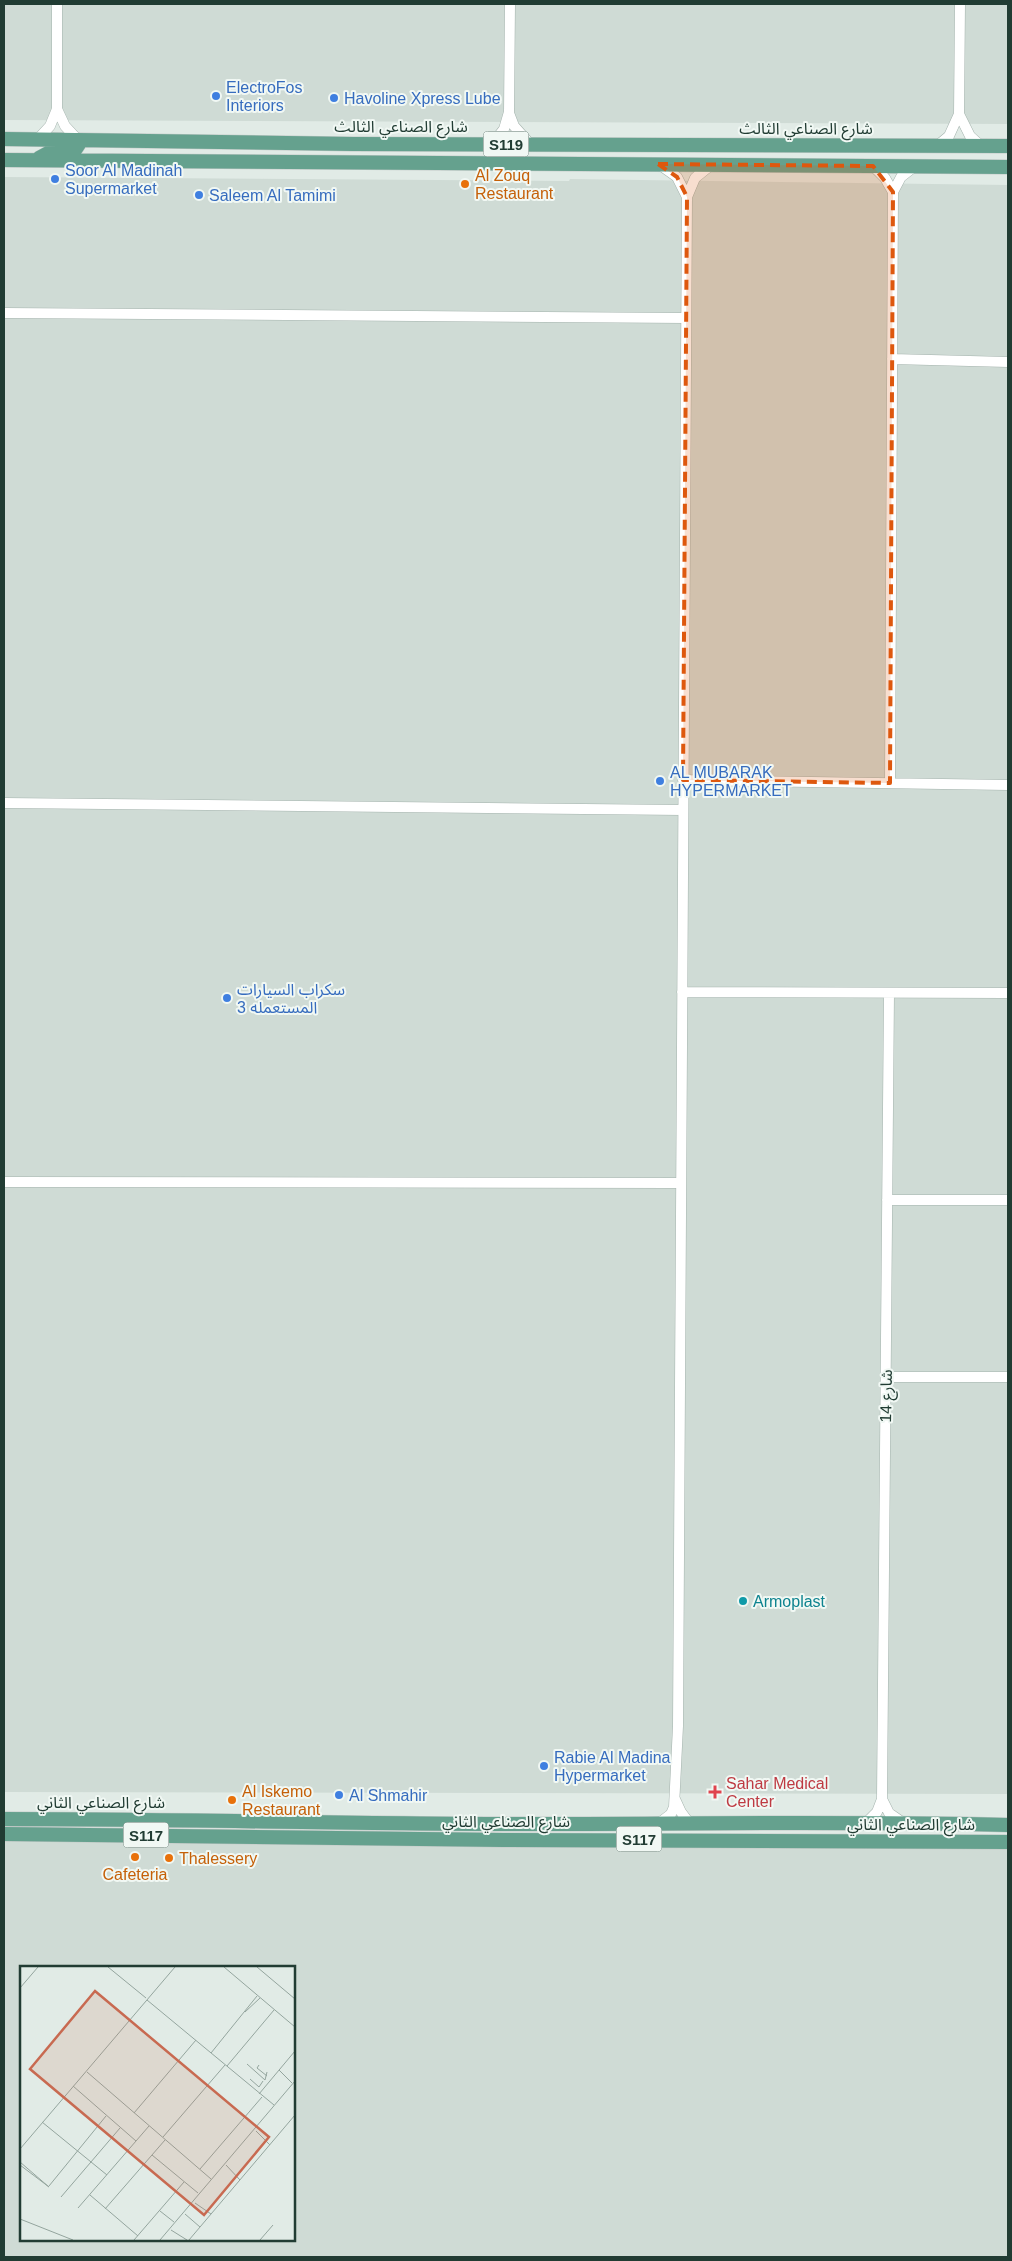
<svg xmlns="http://www.w3.org/2000/svg" width="1012" height="2261" font-family="Arial,'Noto Sans Arabic',sans-serif">
<style>
.built{fill:#cfdbd5;fill-rule:evenodd}
.lines{fill:none;stroke-linecap:round;stroke-linejoin:round}
.minor-casing{stroke:#a4b3ad;stroke-width:11}
.major-casing{stroke:#c1c8c6;stroke-width:15}
.minor{stroke:#fff;stroke-width:10}
.major{stroke:#65a18e;stroke-width:14}
.marked{fill:#de580e;fill-opacity:0.2;stroke:#de580e;stroke-width:4;stroke-dasharray:10 6;stroke-linejoin:round}
.shop-dot{fill:#3f7fe0;stroke:#f1f8f4;stroke-width:2}
.food-dot{fill:#e8710a;stroke:#f1f8f4;stroke-width:2}
.culture-dot{fill:#0f9aa8;stroke:#f1f8f4;stroke-width:2}
.health-dot{fill:#e0444e;stroke:#f1f8f4;stroke-width:2}
.labels{text-anchor:middle;dominant-baseline:central;stroke-width:4;stroke-linejoin:round;paint-order:stroke}
.shield{fill:#f1f8f4;stroke:#5f746d;stroke-width:1}
.shield-label{font-size:15px;font-weight:bold;fill:#213c33}
.shop-label{font-size:16px;fill:#366cbe;stroke:#f1f8f4;text-anchor:start}
.street-label{font-size:16px;fill:#213c33;stroke:#f1f8f4}
.food-label{font-size:16px;fill:#c56008;stroke:#f1f8f4;text-anchor:start}
.culture-label{font-size:16px;fill:#0d838f;stroke:#f1f8f4;text-anchor:start}
.health-label{font-size:16px;fill:#be3a42;stroke:#f1f8f4;text-anchor:start}
.inset-road{fill:none;stroke:#94a59e;stroke-width:1}
.view{fill:#c86a51;fill-opacity:0.15;stroke:#c86a51;stroke-width:2.5}
.inset-edge{fill:none;stroke:#213c33;stroke-width:2.5}
</style>
<rect width="100%" height="100%" fill="#e1ebe6"/>
<path class="built" d="M4,4H1008V124L4,120Z
M4,177L569,181L570,179L1008,185V1794L4,1792Z
M4,1841L1008,1845V2257H4ZM21,1967H294V2240H21Z"/>
<g class="lines">
<defs>
<path id="minor" d="M57,4V109L65,126L78,140
M509,113L514,126L530,144
M959,114L970,136L981,146
M38,139L50,126L57,109
M492,144L504,129L509,112L510,4
M937,146L949,136L959,114L960,4
M660,165L677,177L687,197
M873,166L885,178L893,192
M4,313L686,318
M892,359L1008,362
M683,780L1008,785
M890,783L893,192L901,177L915,166
M4,803L683,810
M682,992L1008,993
M4,1182L681,1183
M887,1200H1008
M886,1377H1008
M675,1799L681,1812L690,1824
M882,1799L889,1813L902,1822
M867,1822L877,1812L882,1799L889,993
M658,1824L671,1814L674,1807L678,1726L687,197L695,178L711,165"/>
<path id="major" d="M4,139L353,144L1008,146
M39,158L52,151L75,150L79,144L78,140
M4,160L1008,167
M4,1819C177,1819 350,1824 524,1824C685,1824 847,1821 1008,1825
M4,1834L503,1840L1008,1842"/>
</defs>
<use href="#minor" class="minor-casing"/>
<use href="#major" class="major-casing"/>
<use href="#minor" class="minor"/>
<use href="#major" class="major"/>
</g>
<path class="marked" d="M658,164L873,166L893,192L890,783L683,780L687,197L677,177Z"/>
<g class="shop-dot">
<circle cx="216" cy="96" r="5"/>
<circle cx="334" cy="98" r="5"/>
<circle cx="55" cy="179" r="5"/>
<circle cx="199" cy="195" r="5"/>
<circle cx="660" cy="781" r="5"/>
<circle cx="227" cy="998" r="5"/>
<circle cx="544" cy="1766" r="5"/>
<circle cx="339" cy="1795" r="5"/>
</g>
<g class="food-dot">
<circle cx="465" cy="184" r="5"/>
<circle cx="232" cy="1800" r="5"/>
<circle cx="135" cy="1857" r="5"/>
<circle cx="169" cy="1858" r="5"/>
</g>
<circle class="culture-dot" cx="743" cy="1601" r="5"/>
<path class="health-dot" d="M712.5 1784.5h5v5h5v5h-5v5h-5v-5h-5v-5h5z"/>
<g class="labels">
<g class="shield">
<rect x="483.5" y="131.5" width="45" height="25" rx="4"/>
<rect x="123.5" y="1822.5" width="45" height="25" rx="4"/>
<rect x="616.5" y="1826.5" width="45" height="25" rx="4"/>
</g>
<g class="shield-label">
<text x="506" y="144">S119</text>
<text x="146" y="1835">S117</text>
<text x="639" y="1839">S117</text>
</g>
<g class="shop-label">
<text x="226" y="87">ElectroFos<tspan x="226" dy="18">Interiors</tspan></text>
<text x="344" y="98">Havoline Xpress Lube</text>
<text x="65" y="170">Soor Al Madinah<tspan x="65" dy="18">Supermarket</tspan></text>
<text x="209" y="195">Saleem Al Tamimi</text>
<text x="670" y="772">AL MUBARAK<tspan x="670" dy="18">HYPERMARKET</tspan></text>
<text x="237" y="989">سكراب السيارات<tspan x="237" dy="18">المستعمله 3</tspan></text>
<text x="554" y="1757">Rabie Al Madina<tspan x="554" dy="18">Hypermarket</tspan></text>
<text x="349" y="1795">Al Shmahir</text>
</g>
<g class="street-label">
<text x="401" y="126">شارع الصناعي الثالث</text>
<text x="806" y="128">شارع الصناعي الثالث</text>
<text transform="translate(886 1396) rotate(-89)">شارع 14</text>
<text x="101" y="1802">شارع الصناعي الثاني</text>
<text x="506" y="1821">شارع الصناعي الثاني</text>
<text x="911" y="1824">شارع الصناعي الثاني</text>
</g>
<g class="food-label">
<text x="475" y="175">Al Zouq<tspan x="475" dy="18">Restaurant</tspan></text>
<text x="242" y="1791">Al Iskemo<tspan x="242" dy="18">Restaurant</tspan></text>
<text x="179" y="1858">Thalessery</text>
<text x="135" y="1874" text-anchor="middle">Cafeteria</text>
</g>
<g class="culture-label">
<text x="753" y="1601">Armoplast</text>
</g>
<g class="health-label">
<text x="726" y="1783">Sahar Medical<tspan x="726" dy="18">Center</tspan></text>
</g>
</g>
<g transform="translate(20 1966)">
<rect width="275" height="275" fill="#e1ebe6"/>
<path class="inset-road" d="M88,1L126,32M204,1L275,61M237,1L275,33M0,22L18,1M127,34L254,139M225,46L240,32M191,87L237,30M227,98L245,114L247,106M239,99L237,102L247,110M207,100L254,44M259,104L272,117M67,106L191,213M230,113L239,121L243,115M53,120L116,175M239,128L275,85M114,147L176,74M22,156L87,209M236,165L250,179M143,171L205,99M0,183L155,1M132,189L178,227M0,196L29,221L0,199M206,199L220,214M180,203L242,131M29,220L86,150M70,229L118,270M41,231L100,162M175,237L191,248M58,242L129,160M85,243L145,174M140,245L154,256M165,248L180,261M0,253L53,274M151,264L167,274M114,274L164,216M140,274L275,115M169,274L275,149M240,274L253,259"/>
<path class="view" d="M75,25L249,171L184,249L10,103Z"/>
<rect width="275" height="275" class="inset-edge"/>
</g>
<rect width="1012" height="2261" fill="none" stroke="#213c33" stroke-width="10"/>
</svg>
